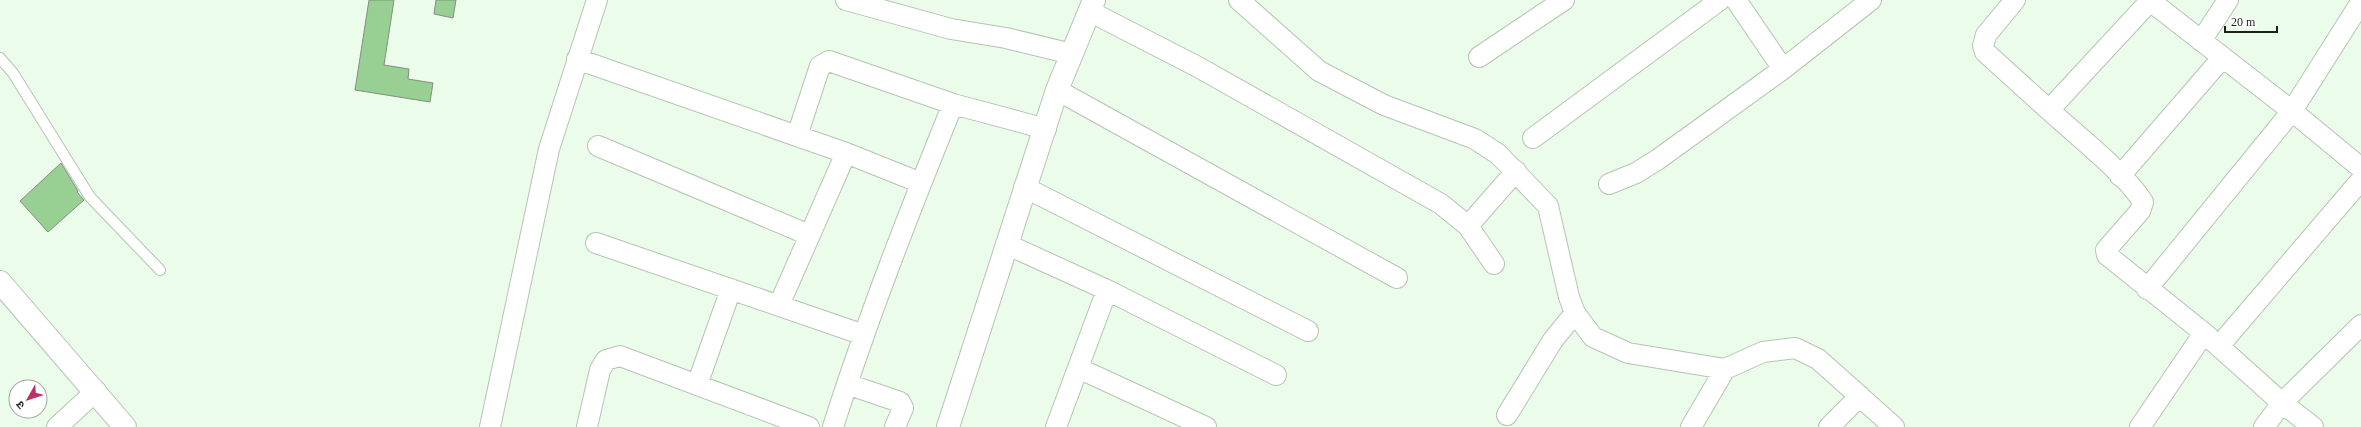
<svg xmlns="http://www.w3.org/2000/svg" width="2361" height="427" font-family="'Times New Roman','Noto Sans Devanagari',serif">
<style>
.building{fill:#98cf92;stroke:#829080}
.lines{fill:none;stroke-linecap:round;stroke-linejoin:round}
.service-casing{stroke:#b5c4b3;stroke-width:12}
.minor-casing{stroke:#b5c4b3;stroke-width:22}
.tertiary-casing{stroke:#b5c4b3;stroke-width:24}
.service{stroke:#fff;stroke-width:10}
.minor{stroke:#fff;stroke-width:20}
.tertiary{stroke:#fff;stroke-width:22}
</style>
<rect width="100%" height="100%" fill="#ecfcea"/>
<path class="building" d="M369,0H394L384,65L409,69L408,79L433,83L430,102L355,90Z
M436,0H456L453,18L434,14Z
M61,163L78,191L77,192L84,200L48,232L20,201Z"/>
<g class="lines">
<defs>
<path id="service" d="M0,58L13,73L90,197L160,270"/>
<path id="minor" d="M846,0L951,29L1006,38L1072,54
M1239,0L1319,71L1384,105L1475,139L1498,154L1548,206L1569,297L1575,313L1593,337L1628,353L1725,369L1763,352L1795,348L1818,359L1894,427
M1736,0L1783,69L1871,0
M2015,0L1986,35L1983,46L1985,52L2049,110
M2149,0L2292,111L2361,168
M2150,1L2049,110C2075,134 2125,173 2143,202L2140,211L2106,250L2107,255L2204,333L2282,403L2264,427
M1089,11L1198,67L1441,204L1468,226L1494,264
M2201,41L2228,0
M1479,57L1564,0
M577,59L797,136L820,66L829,61L953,104
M1057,90L1397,278
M797,136L846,153L921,183
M1533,138L1720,0
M598,146L809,235
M2120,176L2223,57
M1609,184L1636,173L1657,160L1783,69
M1024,187L1308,331
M1468,226L1516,171
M596,243L864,335
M1006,244L1107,290L1056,427
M2147,289L2292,111L2361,2
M1107,290L1276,375
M779,305L846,153
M2219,346L2361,180
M1078,368L1206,427
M847,384L900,402L903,408L895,427
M697,385L731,289
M1507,415L1553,340L1575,313
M57,427L96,391
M490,427L549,149L597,0
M587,427L600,370L606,360L620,356L809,427
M833,427C868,317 910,210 953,104L1046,129
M1691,427L1725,369
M1829,427L1860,396
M2140,427L2204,333
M2313,427L2282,403L2361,325"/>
<path id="tertiary" d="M0,282L125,427
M948,427L1057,90L1094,0"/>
</defs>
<use href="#service" class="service-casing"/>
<use href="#minor" class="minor-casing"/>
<use href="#tertiary" class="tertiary-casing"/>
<use href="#service" class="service"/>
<use href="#minor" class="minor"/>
<use href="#tertiary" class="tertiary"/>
</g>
<g transform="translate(28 399) rotate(231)"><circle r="19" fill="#ffffff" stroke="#a4a6a3"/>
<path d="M0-3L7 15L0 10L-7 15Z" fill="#bc316a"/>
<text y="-6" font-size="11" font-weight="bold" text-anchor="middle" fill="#1b211a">उ</text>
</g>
<path d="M2225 26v6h52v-6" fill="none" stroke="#1b211a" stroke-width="2"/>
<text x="2231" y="26" font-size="12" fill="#1b211a" stroke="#ffffff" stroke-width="3" paint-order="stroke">20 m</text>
</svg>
